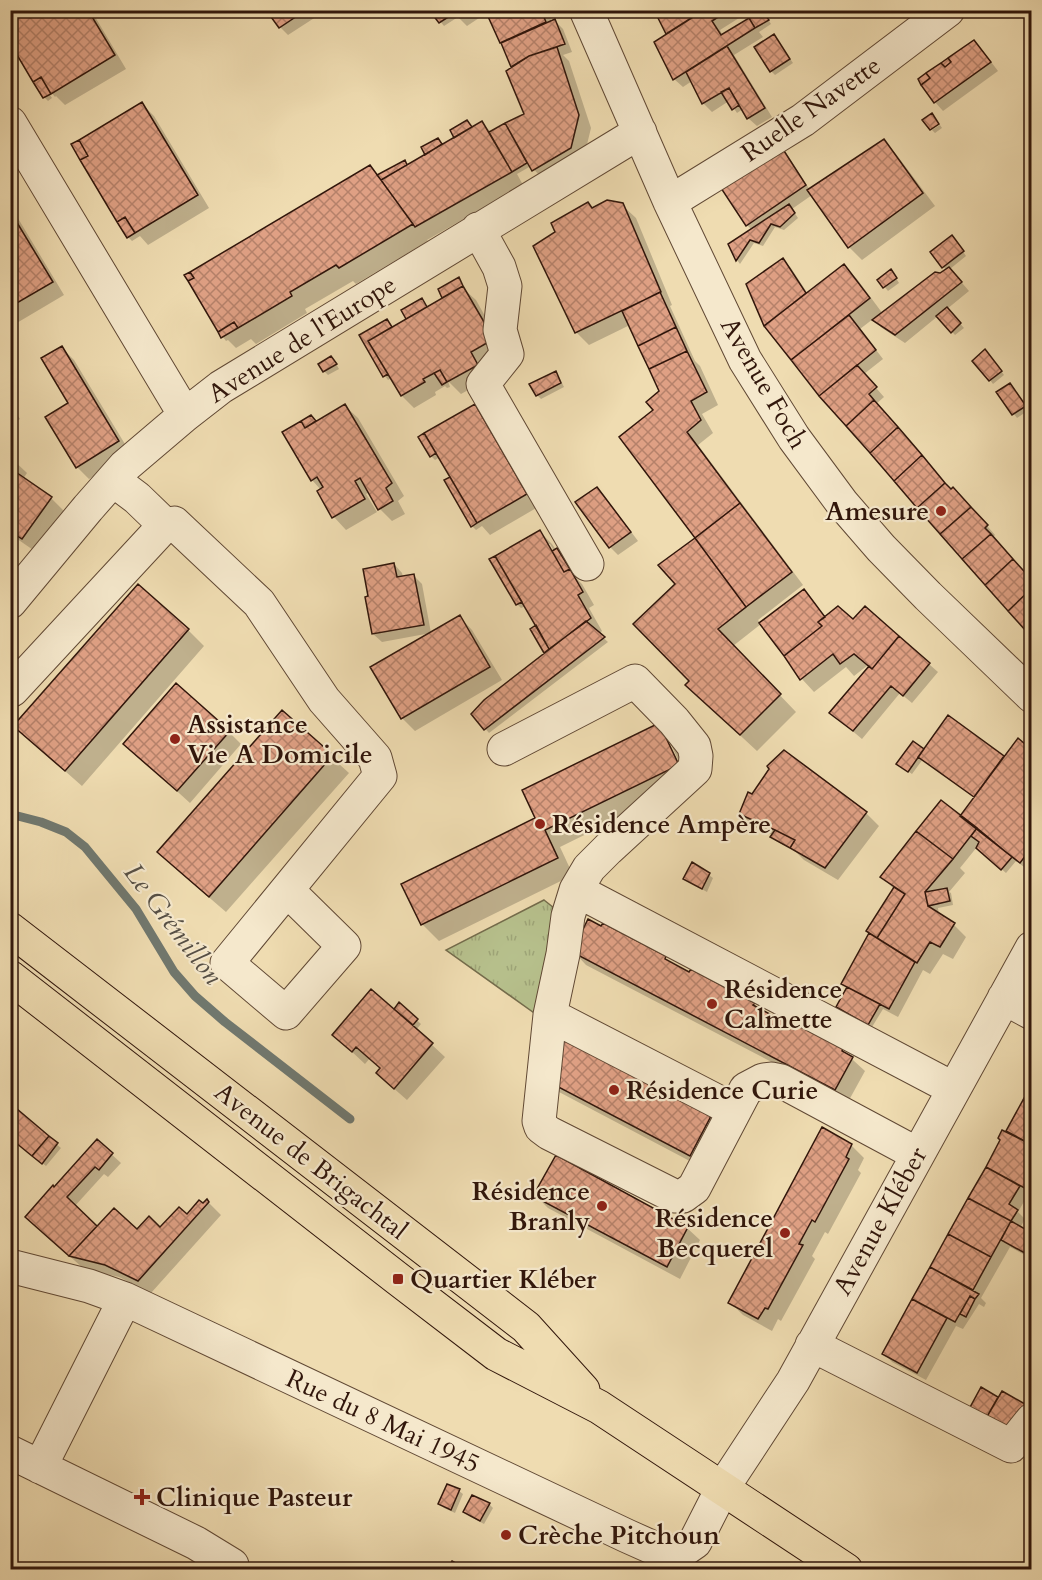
<svg xmlns="http://www.w3.org/2000/svg" width="1042" height="1580" font-family="Cardo,serif">
<style>
.park{fill:url(#park-tufts);stroke:#746c4c;stroke-width:1.5}
.shadow{fill:#0003;fill-rule:evenodd}
.lines{fill:none;stroke-linecap:round;stroke-linejoin:round}
.stream{stroke:#70786f;stroke-width:9}
.building{fill:url(#building-cross-hatch);stroke:#31160b;stroke-width:1.5}
.minor-casing{stroke:#604834;stroke-width:35}
.major-casing{stroke:#31160b;stroke-width:35}
.minor{stroke:#f5e8cc;stroke-width:33}
.major{stroke:#efdcb1;stroke-width:33}
.poi-dot{fill:#8f2418;stroke:#f5e8cc;stroke-width:2}
.labels{text-anchor:middle;dominant-baseline:central;stroke-width:4.5;stroke-linejoin:round;paint-order:stroke}
.street-label{font-size:26px;fill:#31160b;stroke:#f5e8cc}
.poi-label{font-size:26px;font-weight:bold;fill:#31160b;stroke:#f5e8cc;text-anchor:start}
.water-label{font-size:27px;font-style:italic;fill:#564f45;stroke:#f5e8cc}
</style>
<defs>
<pattern id="park-tufts" width="24" height="20" patternUnits="userSpaceOnUse" patternTransform="scale(1.5)"><rect width="24" height="20" fill="#b7c18d"/><path d="M3 7l-1-3M5 7V3M7 7l1-3M15 17l-1-3M17 17v-4M19 17l1-3" fill="none" stroke="#9ea578"/></pattern>
<pattern id="building-cross-hatch" width="8" height="8" patternUnits="userSpaceOnUse" patternTransform="scale(1.5)"><rect width="8" height="8" fill="#dfa084"/><path d="M0 0l8 8M0 8l8-8" fill="none" stroke="#b5816a"/></pattern>
</defs>
<rect width="100%" height="100%" fill="#efdcb1"/>
<filter id="stains"><feTurbulence type="fractalNoise" baseFrequency=".00333" numOctaves="4"/><feColorMatrix values="0 0 0 0 .2 0 0 0 0 .09 0 0 0 0 .02 0 0 0 .5 -.17"/></filter>
<radialGradient id="worn" r=".72"><stop offset=".6" stop-color="#630" stop-opacity="0"/><stop offset="1" stop-color="#630" stop-opacity=".3"/></radialGradient>
<path class="park" d="M544,900L554,908L537,1015L446,950Z"/>
<path class="shadow" d="M10,10H91L126,69L65,105L56,96L55,97L51,92H48L52,98L48,101L44,97Z
M268,10H320L322,13L288,35L280,27Z
M431,10H547L552,22L555,21L563,29L572,52L563,55L569,61L591,128L583,161L546,183L531,166L517,174L523,185L427,240L428,241L356,284L353,281L305,309L307,313L256,344L251,339L236,348L228,340L226,341L223,337L369,167L379,176L404,162L408,166L441,143L443,146L482,123L492,133L526,114L514,68L488,12L467,26L458,17L444,26Z
M655,10H745L747,13L720,30L723,36L766,16L771,24L759,32L763,37L734,55L772,117L757,126L748,118L743,109L737,113L729,101L712,112L703,103L692,81L683,87L674,79L668,35Z
M774,35L793,63L775,75L771,71Z
M973,42L982,50L998,71L943,111L935,102Z
M142,104L154,116L209,208L148,245L140,236L132,241L128,237Z
M940,125L942,128L935,133L932,130Z
M884,141L896,154L935,206L862,260L849,247L812,195L792,209L798,218L784,230L775,227L763,246L754,243L740,264L737,260L730,245L752,230L747,225L719,182L777,142L785,151L810,190Z
M588,204L593,209L622,205L636,218L672,305L670,306L695,361L700,366L718,405L702,414L713,433L698,445L803,585L758,620L761,624L804,591L826,618L853,621L898,637L938,672L912,703L900,693L862,739L831,713L873,663L872,662L854,676L846,667L814,692L802,679L761,624L733,646L796,712L757,751L704,702L692,681L677,584L697,538L655,411L661,392L630,325L589,345L576,332L535,246L557,233Z
M10,205L64,295L10,327Z
M956,241L966,256L950,269L969,291L947,309L964,328L955,335L938,316L905,343L882,328L873,319L860,329L883,359L864,374L884,397L876,404L951,490L962,497L995,535L992,538L1032,581V636L820,395L766,325L783,260L791,268L808,294L844,266L857,279L883,314L947,271L932,253Z
M894,275L899,283L888,291L879,280Z
M458,279L467,292L476,300L505,352L490,378L461,394L448,381L450,387L447,388L445,386L435,392L436,395L414,408L402,396L392,378L388,380L385,376L361,335L387,320L393,328L445,298L444,297Z
M62,348L74,360L131,454L89,479L77,467Z
M989,355L1004,375L993,384L990,380Z
M335,362L339,369L328,375L324,371Z
M555,373L559,377L564,387L541,399L537,395Z
M1014,389L1029,410L1017,418L998,393Z
M10,404L20,419L10,425Z
M345,406L358,418L404,496L398,501L405,514L392,521L380,509L370,492L366,494L377,512L346,530L334,517L319,491L321,490L312,480L284,433L315,421L316,423Z
M475,406L488,418L538,507L490,535L482,526L476,530L472,526L452,477L440,457L435,460L431,456Z
M10,457L27,473L23,479L51,498L68,515L39,554L10,534Z
M597,489L605,497L638,541L618,555L610,547Z
M539,531L552,544L556,550H557L561,553L573,575L582,584L594,605L589,608L602,631L599,634L608,642L489,733L473,714L546,654L532,629L538,626L526,606L521,608L518,605L491,559ZM546,544H550L557,556L554,558Z
M394,564L402,573L403,577L414,576L422,584L431,633L382,642L373,634Z
M460,617L472,630L502,680L415,731L402,718Z
M188,630L204,646L82,786L32,742Z
M282,712L349,773L226,912L176,869L159,852Z
M948,718L1004,758L1032,754V873L1016,861L1006,873L977,847L960,868L965,873L949,892L951,893L953,905L938,908L939,915L954,925L966,937L953,959L943,954L930,974L923,970L898,1017L883,1009L872,1027L842,1010L838,1007L848,988L843,983L894,889L882,877L961,818L975,798L929,765L923,759L912,774L902,767L924,751Z
M659,724L675,741L694,781L560,847L573,875L439,941L422,924L537,818ZM667,742H670L683,771L680,772Z
M229,732L241,744L190,803L125,744Z
M784,751L866,813L879,826L838,880L804,860L794,850L776,841L772,837L773,835L754,827L741,814Z
M693,864L713,878L707,892L689,882Z
M574,952L665,957L673,965L754,1004L762,1012L842,1050L865,1071L848,1102L586,965Z
M399,1004L421,1024L416,1030L445,1057L407,1100L391,1086L382,1068L370,1058L365,1064L334,1035L394,1011Z
M547,1079L710,1117L723,1130L703,1168L559,1092Z
M1032,1087V1194L1029,1193L1018,1212L1025,1219L1020,1228L1032,1234V1259L1010,1247L981,1298L986,1303L984,1307L979,1304L963,1329L956,1326L926,1380L892,1362L884,1353Z
M10,1105L61,1148L46,1166L10,1137Z
M97,1141L121,1163L108,1177L104,1174L74,1207L97,1228L137,1231L160,1229L187,1216L207,1201L221,1215L151,1293L119,1277L84,1269L35,1225L54,1189Z
M851,1145L864,1158L858,1170L861,1173L828,1234L825,1232L812,1256L815,1259L781,1321L778,1319L772,1331L743,1315L730,1302Z
M535,1195L687,1228L700,1240L680,1279L548,1208Z
M459,1491L463,1494L455,1513L444,1508L440,1504Z
M489,1504L493,1508L484,1524L469,1516L465,1512Z
M10,1555L25,1570H10Z"/>
<g class="lines">
<path class="stream" d="M10,814L41,822L66,832L85,847L136,909L174,972L195,996L225,1022L350,1119"/>
</g>
<path class="building" d="M10,10H88L115,55L51,94L41,77L33,82L10,43Z
M266,10H306L279,28Z
M429,10H450L453,14L439,23Z
M490,10H541L546,22L500,43L486,12Z
M654,10H704L666,34Z
M704,10H729L712,21L721,35L749,18L755,28L673,80L654,42Z
M762,11L769,20L755,28L749,18Z
M555,19L565,44L529,56L511,67L501,43Z
M774,34L790,59L770,72L754,47Z
M974,40L991,62L934,103L921,85L930,78L926,73L941,63L945,67L951,62L948,58Z
M727,46L765,108L747,119L729,88L702,104L686,72Z
M557,47L579,115L571,148L532,171L505,123L524,114L506,71L529,56Z
M948,58L951,62L945,67L941,63Z
M926,73L930,78L921,85L918,79Z
M41,77L51,94L43,98L33,82Z
M729,88L739,105L732,110L721,92Z
M142,102L198,195L135,233L125,217L117,222L80,160L88,156L79,140Z
M932,113L939,124L930,130L922,120Z
M467,120L472,127L454,138L450,130Z
M482,121L512,172L415,227L381,180Z
M505,123L527,163L512,172L489,132Z
M438,138L442,144L425,155L421,147Z
M884,139L923,193L848,248L807,190Z
M79,140L88,156L80,160L71,144Z
M777,140L806,185L746,226L717,182Z
M405,160L407,165L381,180L377,175Z
M370,165L413,224L339,268L336,265L290,292L292,296L238,328L234,322L218,332L188,281L194,278L190,272Z
M607,200L623,203L661,292L575,333L533,246L555,232L551,223L588,202L592,208Z
M789,204L795,213L780,227L771,224L759,243L750,240L736,261L728,244Z
M10,211L53,282L10,307Z
M125,217L135,233L127,238L117,222Z
M952,235L964,251L942,268L930,252Z
M783,258L806,293L764,326L746,284Z
M844,264L870,298L791,360L764,326Z
M949,267L962,282L895,335L872,320L935,272L940,273Z
M891,269L897,278L883,288L877,280Z
M190,272L194,278L188,281L184,275Z
M459,277L463,286L442,298L438,289Z
M463,286L494,339L471,352L478,365L447,382L440,370L423,379L425,382L401,396L368,341Z
M660,292L676,327L638,346L622,311Z
M422,298L427,307L406,319L401,310Z
M947,307L961,323L951,333L936,316Z
M849,315L876,350L819,396L791,360Z
M387,319L392,327L368,341L388,374L383,377L359,335Z
M234,322L238,328L221,338L218,332Z
M676,327L687,351L649,369L638,346Z
M62,346L119,441L76,468L45,417L68,403L41,358Z
M985,349L1002,371L989,381L972,361Z
M687,351L707,392L691,401L701,420L687,432L740,503L695,538L619,437L653,410L646,402L659,391L649,369Z
M331,356L337,364L323,372L318,364Z
M857,365L877,387L869,394L874,400L846,426L819,396Z
M440,370L447,382L442,385L434,373Z
M556,371L561,383L536,396L529,384Z
M1010,383L1026,406L1012,415L996,392Z
M874,400L898,427L870,453L846,426Z
M10,404L17,415L10,419Z
M345,404L392,483L386,488L393,501L378,510L360,478L355,481L365,499L332,518L317,491L323,487L317,477L311,481L282,432L301,421L305,428Z
M475,404L527,494L477,523L424,433Z
M311,415L316,421L305,428L301,421Z
M898,427L922,455L894,481L870,453Z
M424,433L436,453L430,457L418,437Z
M922,455L945,483L917,508L894,481Z
M10,468L52,497L22,539L10,531Z
M450,477L477,523L471,527L444,480Z
M945,483L951,489L953,487L971,507L940,534L917,508Z
M597,487L631,532L609,548L575,502Z
M740,503L792,572L746,607L695,538Z
M971,507L988,525L985,528L991,534L962,559L940,534Z
M540,530L564,572L570,569L583,592L578,595L591,618L549,649L495,556Z
M991,534L1013,559L985,585L962,559Z
M695,538L746,607L718,629L781,694L740,735L685,685L689,681L633,624L675,584L658,565Z
M557,548L570,569L564,572L552,551Z
M495,556L522,602L516,605L489,559Z
M1013,559L1032,580V588L1008,611L985,585Z
M394,563L397,577L414,574L424,625L372,634L365,597L368,596L363,569Z
M138,584L189,629L65,771L13,726Z
M1032,588V624L1025,630L1008,611Z
M804,589L825,617L818,622L822,626L784,656L759,623Z
M838,606L853,619L865,606L899,636L872,669L854,654L840,664L833,654L800,680L784,656L822,626L818,622Z
M460,615L490,667L401,719L370,667Z
M586,621L605,637L484,730L471,714L484,700Z
M536,625L549,649L544,653L530,629Z
M899,636L930,663L903,696L891,686L853,731L829,713L869,666L872,669Z
M176,683L230,731L177,791L123,744Z
M282,710L333,755L209,897L157,852Z
M948,715L1004,756L974,797L918,757Z
M659,723L679,765L545,830L558,858L421,925L401,884L535,818L522,790Z
M1018,738L1032,750V847L1020,863L960,816Z
M913,741L924,749L908,772L896,764Z
M784,750L867,812L825,868L790,848L795,840L775,830L739,814L748,792L752,794L769,769L767,766Z
M941,800L977,828L953,859L916,831Z
M977,828L1012,857L1001,870L976,848L979,842L971,836Z
M775,830L795,840L790,848L770,837Z
M916,831L953,859L925,892L928,906L955,923L940,947L930,942L917,963L877,938L905,894L880,877Z
M692,862L710,873L702,889L683,879Z
M894,887L905,894L877,938L866,931Z
M947,888L950,901L928,906L925,892Z
M588,919L601,926L603,923L666,956L665,959L689,972L691,969L755,1003L753,1005L777,1018L778,1015L843,1048L842,1051L853,1057L835,1090L572,952Z
M869,933L915,962L889,1009L841,984Z
M847,987L880,1004L868,1025L836,1007Z
M371,989L433,1043L394,1089L376,1073L380,1068L356,1047L352,1052L332,1035Z
M399,1002L418,1019L413,1025L394,1009Z
M565,1039L711,1116L690,1156L545,1080Z
M1032,1084V1104L1023,1100Z
M1023,1100L1032,1104V1145L1006,1131Z
M10,1103L49,1136L32,1156L10,1138Z
M822,1127L852,1144L846,1157L849,1159L815,1222L812,1220L799,1244L803,1245L768,1309L765,1308L758,1319L728,1303Z
M1002,1130L1032,1145V1192L986,1167L1000,1140L998,1138Z
M49,1136L58,1143L42,1164L32,1156Z
M97,1139L113,1153L99,1170L95,1167L67,1197L97,1226L69,1256L25,1217L53,1185L54,1187Z
M556,1155L688,1227L667,1267L533,1196Z
M986,1167L1020,1186L1009,1204L1018,1210L1011,1221L968,1198Z
M968,1198L1011,1221L991,1257L948,1234Z
M207,1199L209,1202L138,1281L105,1265L69,1256L114,1208L137,1229L149,1216L160,1227L179,1207L187,1214L199,1200L203,1203Z
M1011,1221L1032,1233V1257L1001,1240Z
M948,1234L991,1257L973,1290L930,1267Z
M930,1267L979,1294L975,1299L970,1296L955,1322L912,1299Z
M970,1296L975,1299L966,1317L960,1314Z
M912,1299L947,1318L917,1373L882,1354Z
M981,1387L998,1397L985,1420L968,1411Z
M1002,1391L1025,1404L1007,1432L985,1420Z
M447,1484L460,1489L451,1510L438,1504Z
M472,1495L490,1503L480,1521L463,1512Z
M452,1561L468,1570H447Z"/>
<g class="lines">
<defs>
<path id="minor" d="M586,10L670,202L745,360L794,438L842,503L881,548L928,596L1032,696
M10,123L185,415
M670,202L803,120L948,10
M478,229L499,267L505,286L500,330L507,354L483,384L587,564
M113,480L137,498L165,525L174,523L259,603L324,700L375,758L380,776L227,963L286,1013L344,946L287,890
M10,602L88,508L125,466L185,415L221,387L640,132
M12,690L165,525
M504,749L635,681L674,721L694,746L696,756L695,769L608,849L589,868L576,890L568,916L563,954L550,1015L539,1121L541,1127L549,1133L674,1196H683L694,1188L746,1089L763,1080L771,1079L781,1081L917,1154
M576,890L954,1089
M1004,998L1032,1013
M550,1015L734,1110
M10,1266L89,1286L125,1299L627,1536L665,1553L682,1551L695,1542L722,1489L793,1381L1032,948
M812,1345L1011,1446L1032,1420
M10,1452L196,1543L232,1565
M40,1467L125,1299"/>
<path id="major" d="M10,929L526,1327L583,1390
M10,977L398,1279L496,1354L599,1407L846,1570"/>
</defs>
<use href="#minor" class="minor-casing"/>
<use href="#major" class="major-casing"/>
<use href="#minor" class="minor"/>
<use href="#major" class="major"/>
</g>
<g class="poi-dot">
<circle cx="941" cy="511" r="6"/>
<circle cx="175" cy="739" r="6"/>
<circle cx="540" cy="824" r="6"/>
<circle cx="712" cy="1004" r="6"/>
<circle cx="614" cy="1090" r="6"/>
<circle cx="602" cy="1206" r="6"/>
<circle cx="785" cy="1233" r="6"/>
<rect x="392" y="1273" width="12" height="12" rx="3"/>
<path d="M139 1488h6v6h6v6h-6v6h-6v-6h-6v-6h6z"/>
<circle cx="506" cy="1535" r="6"/>
</g>
<g class="labels">
<g class="street-label">
<text transform="translate(811 109) rotate(-35)">Ruelle Navette</text>
<text transform="translate(302 339) rotate(-32)">Avenue de l'Europe</text>
<text transform="translate(764 383) rotate(60)">Avenue Foch</text>
<text transform="translate(311 1161) rotate(38)">Avenue de Brigachtal</text>
<text transform="translate(880 1221) rotate(-61)">Avenue Kléber</text>
<text transform="translate(383 1421) rotate(25)">Rue du 8 Mai 1945</text>
</g>
<g class="poi-label">
<text x="929" y="511" text-anchor="end">Amesure</text>
<text x="187" y="724">Assistance<tspan x="187" dy="30">Vie A Domicile</tspan></text>
<text x="552" y="824">Résidence Ampère</text>
<text x="724" y="989">Résidence<tspan x="724" dy="30">Calmette</tspan></text>
<text x="626" y="1090">Résidence Curie</text>
<text x="590" y="1191" text-anchor="end">Résidence<tspan x="590" dy="30">Branly</tspan></text>
<text x="773" y="1218" text-anchor="end">Résidence<tspan x="773" dy="30">Becquerel</tspan></text>
<text x="410" y="1279">Quartier Kléber</text>
<text x="156" y="1497">Clinique Pasteur</text>
<text x="518" y="1535">Crèche Pitchoun</text>
</g>
<g class="water-label">
<text transform="translate(173 924) rotate(53)">Le Grémillon</text>
</g>
</g>
<rect width="1042" height="1580" fill="none" stroke="#efdcb1" stroke-width="36"/>
<rect x="12" y="12" width="1018" height="1556" fill="none" stroke="#31160b" stroke-width="3"/>
<rect x="18" y="18" width="1006" height="1544" fill="none" stroke="#31160b" stroke-width="1.5"/>
<rect width="100%" height="100%" filter="url(#stains)"/>
<rect width="100%" height="100%" fill="url(#worn)"/>
</svg>
